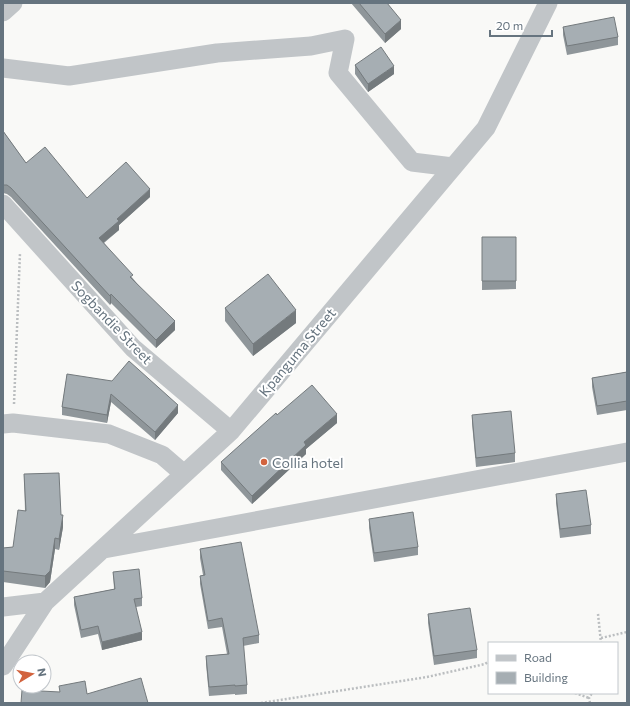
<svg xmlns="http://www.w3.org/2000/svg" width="630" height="706" font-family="Commissioner,sans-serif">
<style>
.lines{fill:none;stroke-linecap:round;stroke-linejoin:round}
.path{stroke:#bbbec0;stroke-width:2.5;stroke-dasharray:2 2;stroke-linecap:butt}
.street{stroke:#c1c5c8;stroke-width:19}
.wall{fill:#8f969a}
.shaded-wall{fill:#747a7d}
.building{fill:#a6aeb3;stroke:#747a7d}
.poi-dot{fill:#d2633e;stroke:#fff;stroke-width:1.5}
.labels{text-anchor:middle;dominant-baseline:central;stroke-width:4;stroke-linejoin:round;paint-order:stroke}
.street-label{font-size:14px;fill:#66747f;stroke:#fff}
.poi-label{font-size:14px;fill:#66747f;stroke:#fff;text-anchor:start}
</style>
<rect width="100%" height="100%" fill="#f9f9f7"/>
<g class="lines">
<path class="path" d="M14,404L20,253
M598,614L601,643
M601,638L627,632
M575,693L589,698
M261,703L427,677L485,664L489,661
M590,703L589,698L592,693"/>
<path class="street" d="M3,12L13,3
M3,68L69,76L217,53L311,46L345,39L338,73L412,162L453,167
M3,204L133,348L231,431
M3,424L13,423L109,434L162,455L184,474
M104,549L627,452
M3,607L45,602
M3,666L45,602L231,431L486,128L548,3"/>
</g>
<path class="wall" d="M351,3H387L401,29L385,43Z
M563,27L618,37V45L567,55L563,35Z
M355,65L394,74L368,92L355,74Z
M3,131L26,163L87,198L150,197L119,225V230L104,243L175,330L156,348L111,303L110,305L11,197L7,194L3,193Z
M482,237H516V289L482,290Z
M225,308L296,323L253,356L225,321Z
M627,372V410L597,415L592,387V378Z
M67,374L178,413L155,440L111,402L107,423L62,415V407Z
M277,415L337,423L306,449V454L252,504L221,470V462Z
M472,415L515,453V462L476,467L472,423Z
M24,474L61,515L63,527L59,550L55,549L50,582L45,588L3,582V548L13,547L25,511Z
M556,494L591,525V534L560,538L556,503Z
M369,519L418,547V555L374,562L369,528Z
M200,549L259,635V643L243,646L247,685V694L235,695V694L209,696L206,664V656L227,654L222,627L208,629L200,584V576L203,575L200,558Z
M113,572L142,598V606L136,607L142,640L102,650L98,634L81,638L74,605V597L114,589Z
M428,614L477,650V658L434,665L428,623Z"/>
<path class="shaded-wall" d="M401,20V29L385,43V34Z
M394,66V74L368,92V84Z
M150,189V197L119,225V230L99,246V238L117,219Z
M111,294V303L110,305V296Z
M296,310V323L253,356V344Z
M175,321V330L156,348V340Z
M111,394V402L107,423V415Z
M178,405V413L155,440V432Z
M337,414V423L306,449V454L252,504V496L304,442Z
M63,515V527L59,550V539Z
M55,538V549L50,582L45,588V576Z
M142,632V640L102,650V642Z"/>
<path class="building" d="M359,3H387L401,20L385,34Z
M614,17L618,37L567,46L563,27Z
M381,47L394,66L368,84L355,65Z
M3,131L26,163L45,147L87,198L126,162L150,189L117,219L119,221L99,238L133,275L130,277L175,321L156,340L111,294L110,296L11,188L7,185H3Z
M482,237H516V281H482Z
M268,274L296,310L253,344L225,308Z
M129,361L178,405L155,432L111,394L107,415L62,407L67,374L112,381Z
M627,372V401L597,406L592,378Z
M312,385L337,414L304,442L306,445L252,496L221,462L276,413L277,415Z
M511,411L515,453L476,458L472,415Z
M59,473L61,515H63L59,539L55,538L50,571L45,576L3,571V548L13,547L18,510L26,511L24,474Z
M586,490L591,525L560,529L556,494Z
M413,512L418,547L374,553L369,519Z
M241,542L259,635L243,638L247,685L235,686V685L209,687L206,656L229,654L222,618L208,621L200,576L205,575L200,549Z
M139,569L142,598L134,599L142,632L102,642L98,626L81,630L74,597L115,589L113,572Z
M470,608L477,650L434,656L428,614Z
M141,678L148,703H21L22,690L60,692L59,686L85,681L87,694Z"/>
<circle class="poi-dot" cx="264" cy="462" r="4"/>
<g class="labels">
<g class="street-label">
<text transform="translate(112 322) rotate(46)">Sogbandie Street</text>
<text transform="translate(297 352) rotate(-50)">Kpanguma Street</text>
</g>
<g class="poi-label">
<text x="272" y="462">Collia hotel</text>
</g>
</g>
<rect width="630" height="706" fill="none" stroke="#66747f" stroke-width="8"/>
<rect x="488" y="642" width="130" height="52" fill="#ffffff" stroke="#c2c7cc"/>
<rect x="496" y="655" width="20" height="6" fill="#c1c5c8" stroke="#c2c7cc"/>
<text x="524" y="662" font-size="12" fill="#66747f">Road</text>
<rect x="496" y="672" width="20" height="12" fill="#a6aeb3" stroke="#c2c7cc"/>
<text x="524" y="682" font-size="12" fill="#66747f">Building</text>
<g transform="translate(32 674) rotate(80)"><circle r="19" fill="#ffffff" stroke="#c2c7cc"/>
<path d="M0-3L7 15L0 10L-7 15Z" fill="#d2633e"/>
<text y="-6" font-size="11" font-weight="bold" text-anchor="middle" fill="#66747f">N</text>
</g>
<path d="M490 30v6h62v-6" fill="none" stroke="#66747f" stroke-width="2"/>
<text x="496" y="30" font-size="12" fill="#66747f" stroke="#ffffff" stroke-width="3" paint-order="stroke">20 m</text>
</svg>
